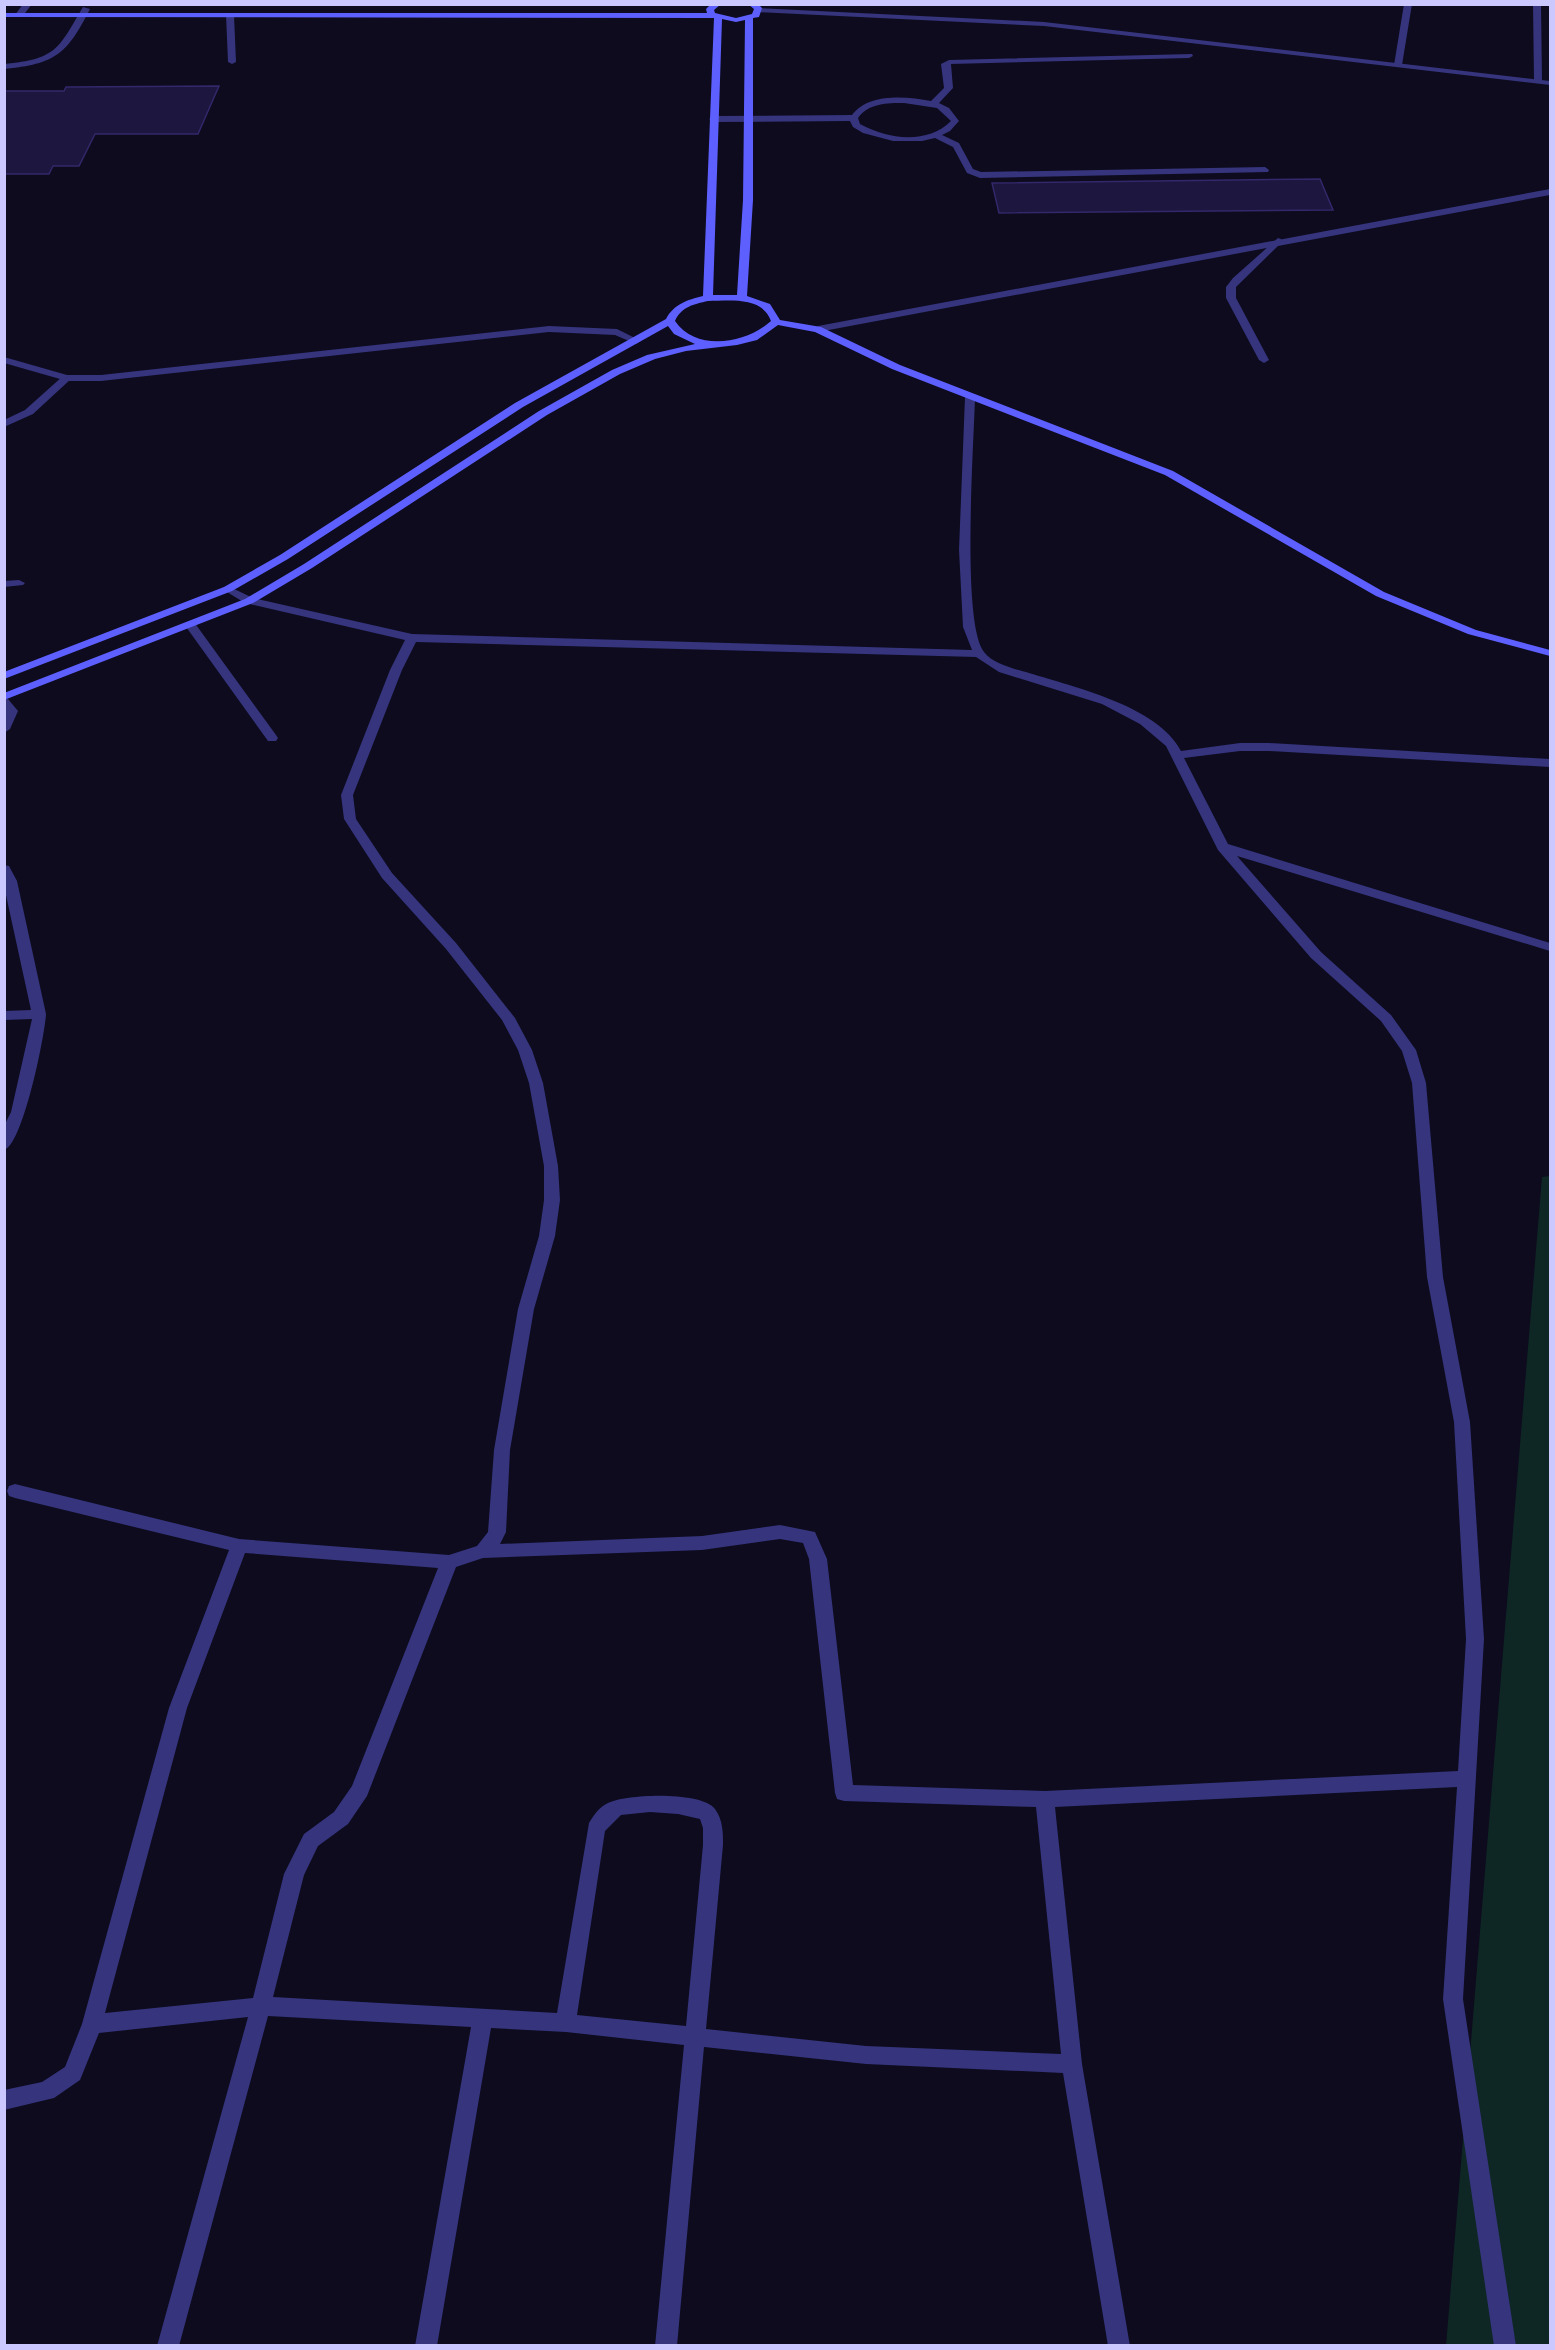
<svg xmlns="http://www.w3.org/2000/svg" width="1555" height="2350" font-family="Arial,sans-serif">
<style>
.green{fill:#0e2725}
.building{fill:#1d163e;stroke:#33286b;stroke-width:1.5}
.lines{fill:none;stroke-linecap:round;stroke-linejoin:round}
.service{fill:#35347d;fill-rule:evenodd}
.minor{fill:#35347d;fill-rule:evenodd}
.tertiary{fill:#35347d;fill-rule:evenodd}
.secondary{fill:#5e5fff;fill-rule:evenodd}
</style>
<rect width="100%" height="100%" fill="#0d0b1d"/>
<path class="green" d="M1550,1176V2345L1446,2346L1542,1177Z"/>
<path class="building" d="M219,86L198,134H95L79,166H53L49,174H4V91H64L66,87Z
M1320,179L1333,210L999,213L992,183Z"/>
<g class="lines">
<path class="service" d="M230,13L234,15L236,62L232,64L228,62L226,15Z
M1192,54L1193,56L1189,58L951,64L953,88L939,103L949,108L959,121L950,131L942,135L959,143L973,169L981,172L1265,167L1269,170L1268,172L980,178L967,173L953,147L935,138L922,141H893L863,133L853,127L850,121L713,122L709,119L713,116L852,115C868,93 906,96 931,101L944,88L941,64L949,60ZM904,103L937,108L951,121C927,145 887,139 860,124L858,118C869,103 887,103 904,103Z
M63,376L72,378L33,414L4,427V420L25,410Z
M19,580L25,583L23,585L4,587V581Z"/>
<path class="minor" d="M23,4H32L22,17H16L15,15Z
M1404,4H1412L1402,65L1398,67L1394,65Z
M1533,4H1541L1542,81L1538,83L1534,81Z
M83,7L90,9C67,54 56,64 4,69V64C57,59 58,49 83,7Z
M1278,238L1281,239V243L1236,287V298L1269,360L1264,363L1259,360L1226,298V287L1233,278Z
M549,326L617,329L641,341L636,344L615,335L549,332L101,381H67L4,363V357L67,375H101Z
M970,394L975,397C974,442 961,623 984,652C993,664 1015,669 1029,673C1074,687 1158,706 1181,751L1240,743H1269L1550,759V767L1269,751H1240L1184,758L1228,844L1550,943V951L1237,856L1321,952L1391,1015L1416,1050L1426,1083L1443,1277L1470,1422L1484,1639L1463,1999L1516,2346H1494L1443,1999L1457,1787L1055,1807L1082,2064L1130,2346H1108L1063,2073L866,2064L704,2047L677,2346H655L684,2045L566,2032L491,2028L437,2346H415L471,2027L268,2016L179,2346H157L248,2017L99,2033L80,2080L54,2098L4,2110V2090L42,2082L65,2067L82,2024L169,1708L229,1550L15,1498L9,1496L7,1491L9,1486L15,1484L239,1539L449,1555L477,1546L488,1532L494,1450L518,1309L539,1236L544,1200V1166L529,1083L518,1050L502,1020L446,949L382,878L344,819L341,795L390,670L405,640L245,603L222,589L228,586L253,598L412,634L972,650L963,627L959,550L965,397ZM416,642L976,657L999,672L1102,704L1140,724L1166,746L1218,850L1311,958L1381,1021L1402,1051L1412,1083L1427,1277L1454,1422L1466,1639L1458,1771L1045,1791L853,1785L827,1559L815,1532L780,1525L702,1536L500,1544L506,1532L510,1450L534,1309L555,1236L560,1200L558,1166L543,1083L532,1050L515,1018L456,943L392,873L356,819L353,795L402,670ZM780,1539L803,1543L809,1559L835,1793L837,1799L844,1801L1036,1807L1061,2054L866,2046L706,2029L723,1845C723,1833 723,1820 715,1809C701,1791 627,1794 608,1803C599,1807 594,1815 589,1823L557,2013L273,1997L304,1875L318,1846L348,1824L367,1796L456,1567L483,1558L702,1550ZM245,1553L438,1568L352,1786L334,1812L304,1834L284,1874L253,1998L105,2013L187,1708ZM650,1812L678,1814L700,1819L703,1828V1845L686,2026L577,2015L605,1831L621,1815Z
M190,621L194,622L276,735L278,738L276,741H268L184,624Z
M4,698L8,699L18,711L10,729L4,733Z
M4,865L9,866L17,881L46,1014C45,1035 23,1145 4,1150V1126L11,1112L32,1019L4,1020V1011L31,1010L4,886Z"/>
<path class="tertiary" d="M759,8L1044,22L1550,81V85L1044,26L756,12L755,10Z
M1550,189V195L818,332L813,329L818,326Z"/>
<path class="secondary" d="M711,4H721L714,10L715,13L736,18L752,14L754,9L748,4H758L762,8L759,17L753,18V200L747,296L770,304L780,320L821,327L900,365L1173,471L1384,592L1476,630L1550,650V656L1468,634L1376,596L1165,475L892,369L815,332L778,325L757,340L737,345L686,351L655,359L620,374L547,415L312,568L253,603L4,700V693L245,599L304,564L539,411L612,370L647,355L695,344L674,334L668,326L523,407L288,559L232,591L4,679V672L224,587L280,555L515,403L666,319C674,304 687,300 703,296L714,18L4,17V13H707L706,9ZM722,19L736,22L745,20L743,200L737,295H713ZM708,301C730,301 762,296 771,321C746,344 696,352 675,321C681,307 694,304 708,301Z"/>
</g>
<rect width="1555" height="2350" fill="none" stroke="#cbc7ff" stroke-width="12"/>
</svg>
